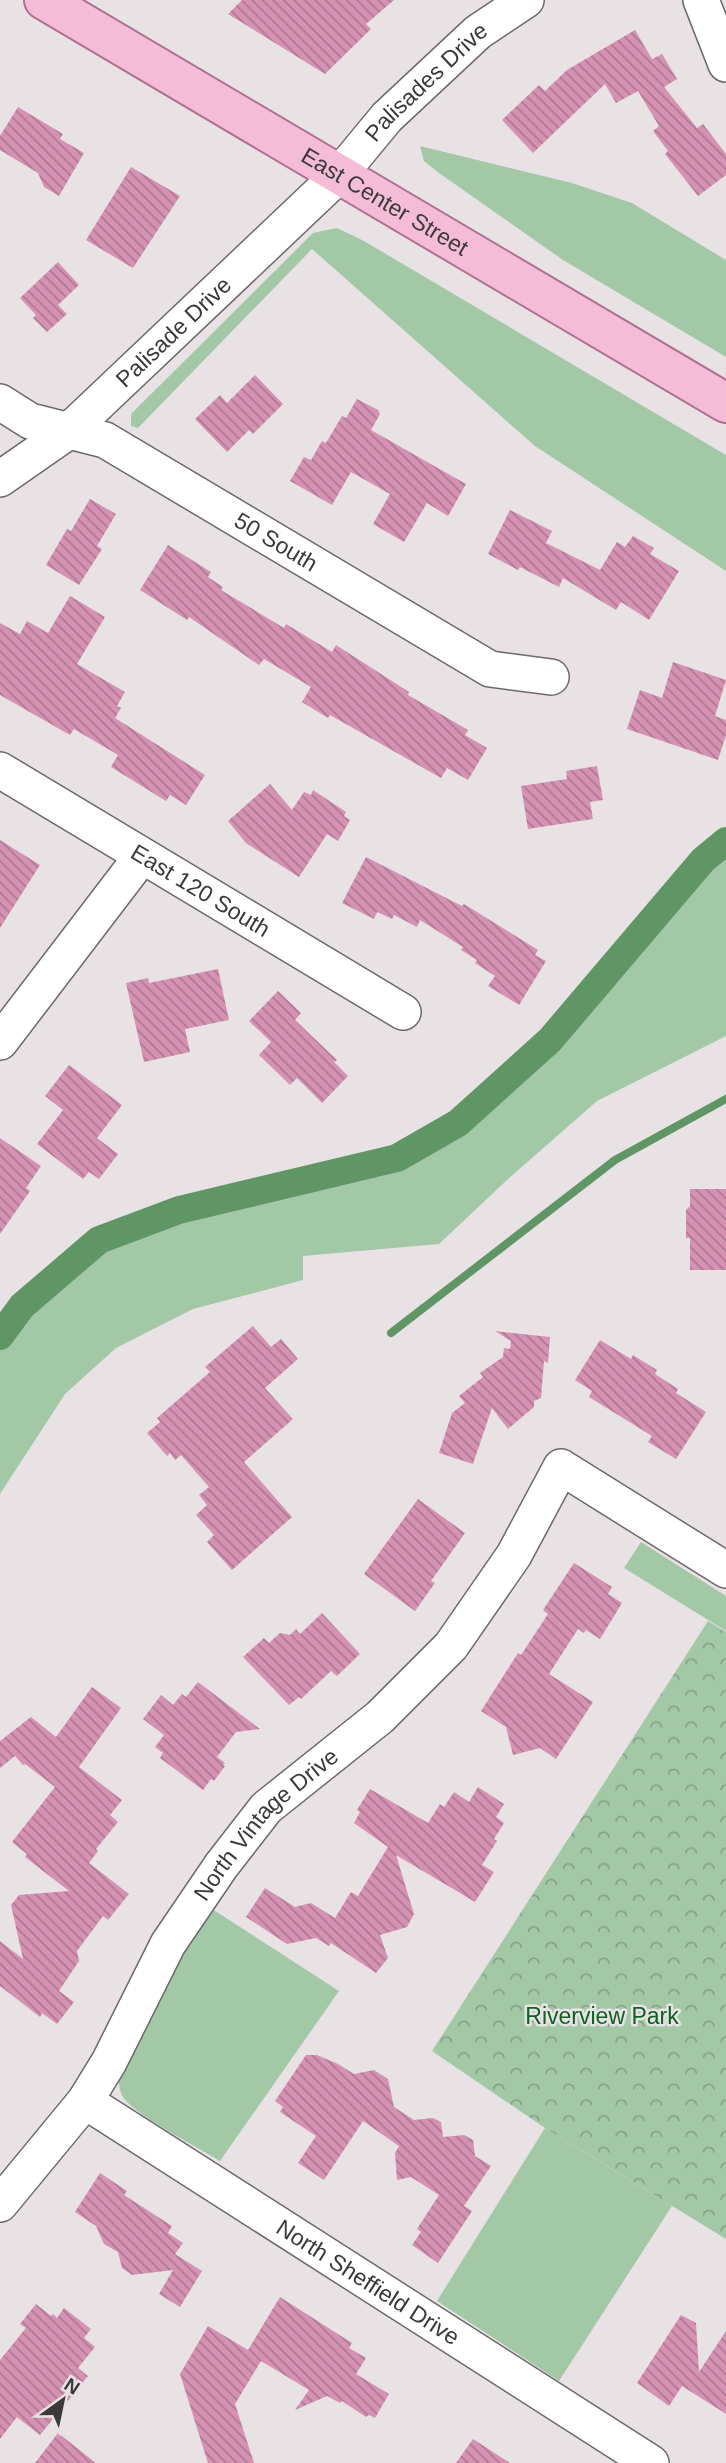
<svg xmlns="http://www.w3.org/2000/svg" width="726" height="2463" font-family="Helvetica,sans-serif">
<style>
.green{fill:#a3c8a5}
.park{fill:url(#park-crowns)}
.lines{fill:none;stroke-linecap:round;stroke-linejoin:round}
.stream{stroke:#609665;stroke-width:8}
.canal{stroke:#609665;stroke-width:28}
.building{fill:url(#building-back-hatch)}
.minor-casing{stroke:#6d696a;stroke-width:38}
.major-casing{stroke:#af718f;stroke-width:42}
.minor{stroke:#fff;stroke-width:35}
.major{stroke:#f4bcd7;stroke-width:38}
.labels{text-anchor:middle;dominant-baseline:central;stroke-width:5;stroke-linejoin:round;paint-order:stroke}
.street-label{font-size:23px;fill:#3b393a;stroke:#e8e2e5}
.park-label{font-size:23px;fill:#0d6021;stroke:#e8e2e5}
</style>
<defs>
<pattern id="park-crowns" width="20" height="18" patternUnits="userSpaceOnUse" patternTransform="scale(1.75)"><rect width="20" height="18" fill="#a3c8a5"/><path d="M2 6a3 3 0 1 1 6 0M12 15a3 3 0 1 1 6 0" fill="none" stroke="#86a387"/></pattern>
<pattern id="building-back-hatch" width="6" height="6" patternUnits="userSpaceOnUse" patternTransform="scale(1.75)"><rect width="6" height="6" fill="#d692b2"/><path d="M-1 5l2 2M0 0l6 6M5-1l2 2" fill="none" stroke="#af7892"/></pattern>
</defs>
<rect width="100%" height="100%" fill="#e8e2e5"/>
<path class="green" d="M420,146L572,183L632,203L726,260V357L563,260L439,173L424,161Z
M337,228L364,241L726,455V571L535,446L312,249L138,428L131,426V414L313,233Z
M726,850V1036L597,1101L507,1180L439,1244L303,1256V1280L193,1309L116,1348L65,1394L0,1494V1349L26,1313L96,1252L150,1227L280,1193L403,1164L485,1106L613,976L708,865Z
M641,1542L726,1596V1631L624,1568Z
M209,1907L339,1991L220,2161C201,2149 129,2112 122,2095C117,2085 119,2073 120,2062Z
M545,2128L672,2206L559,2381L437,2301Z"/>
<path class="park" d="M708,1621L726,1632V2239L545,2128L432,2051Z"/>
<g class="lines">
<path class="stream" d="M391,1333L615,1160L726,1099"/>
<path class="canal" d="M0,1336L22,1306L99,1240L179,1210L397,1158L458,1123L550,1040L703,860L726,841"/>
</g>
<path class="building" d="M242,0H394L366,24L371,29L325,74L228,14Z
M635,30L652,59L662,54L677,79L664,87L697,128L703,124L726,154V175L698,196L665,154L668,151L653,131L659,126L638,91L616,103L605,84L533,153L502,120L539,85L545,91L567,70Z
M18,107L63,134L60,139L84,153L59,196L44,187L38,173L0,150V136Z
M131,167L180,196L133,268L86,240Z
M58,262L79,285L58,305L67,314L47,332L33,318L36,315L20,298Z
M255,375L283,404L253,434L249,430L227,452L195,419L220,395L227,403Z
M357,399L378,410L380,414L371,430L466,484L448,516L427,503L404,542L373,524L390,494L351,472L332,505L290,481L304,457L311,460L322,441L326,443L342,416L346,418Z
M90,499L116,514L97,546L102,549L79,585L46,565L67,529L71,531Z
M510,510L552,531L546,543L600,570L617,542L625,547L633,536L654,548L650,554L679,571L649,620L621,602L616,610L563,578L559,587L520,567L518,570L488,554Z
M168,545L211,572L208,577L223,587L221,590L284,628L286,624L332,652L336,645L409,692L408,695L468,730L465,735L487,748L468,780L447,768L441,778L330,715L328,718L302,702L311,687L264,659L259,665L189,617L187,620L140,590Z
M70,596L105,617L77,664L125,692L117,706L121,708L115,718L205,775L186,805L170,795L166,801L111,767L118,755L74,729L70,735L0,695V623L20,634L27,621L48,633Z
M673,662L726,680L715,716L726,720V735L718,760L627,729L640,690L662,698Z
M597,766L603,800L590,802L593,819L528,829L521,786L567,779L566,771Z
M270,784L292,810L304,792L311,795L313,790L346,812L344,816L350,820L338,841L327,834L299,877L246,843L228,821Z
M0,840L40,865L0,928Z
M366,857L462,906L464,904L538,950L535,955L546,961L519,1005L488,986L495,976L475,963L477,960L461,950L463,947L420,920L417,927L394,915L392,919L377,912L374,919L342,903Z
M218,969L229,1020L185,1029L190,1052L144,1062L126,983L148,978L149,983Z
M278,991L301,1013L295,1020L337,1060L334,1062L348,1076L322,1103L297,1078L290,1085L259,1055L271,1042L249,1021Z
M69,1065L122,1105L97,1138L118,1154L99,1179L89,1172L83,1179L37,1144L63,1110L45,1096Z
M0,1138L41,1166L26,1188L30,1191L0,1234Z
M690,1189H726V1270H690V1238H686V1210L690,1206Z
M253,1326L271,1347L281,1339L298,1359L265,1388L293,1419L244,1462L292,1517L232,1570L207,1542L214,1535L196,1515L207,1505L199,1495L209,1487L181,1455L175,1460L170,1453L167,1456L147,1433L160,1422L157,1418L210,1372L205,1367Z
M495,1331L550,1337L548,1363L544,1361L541,1398L534,1401V1407L508,1429L492,1408L473,1464L439,1453L452,1413L465,1403L459,1396L483,1377L480,1373L503,1357L504,1348L510,1349L511,1341Z
M600,1340L631,1359L633,1355L657,1370L655,1374L678,1389L676,1393L706,1412L676,1459L648,1442L652,1436L589,1397L592,1391L575,1380Z
M418,1499L465,1533L431,1581L435,1583L415,1611L364,1574Z
M574,1563L612,1587L608,1594L622,1603L600,1639L586,1630L584,1633L578,1629L549,1674L593,1702L556,1759L540,1748L513,1755L506,1727L481,1711L518,1653L521,1655L548,1614L543,1610Z
M322,1613L360,1654L337,1676L331,1671L301,1699L299,1697L289,1705L243,1657L264,1638L269,1643L280,1633L290,1635L296,1629L300,1634Z
M198,1682L260,1729L236,1732L217,1757L225,1763L223,1765L225,1766L214,1781L211,1779L203,1790L160,1758L163,1753L155,1747L164,1735L143,1719L161,1695L173,1705L182,1694L186,1697Z
M92,1687L121,1708L79,1767L122,1800L110,1815L118,1822L96,1849L98,1851L89,1863L129,1894L108,1920L103,1916L77,1951L79,1961L59,1991L74,2002L57,2024L42,2013L40,2017L0,1986V1941L23,1959L11,1905L19,1895L69,1891L25,1857L27,1854L12,1842L55,1787L25,1764L23,1765L15,1756L0,1768V1741L31,1717L56,1737Z
M478,1787L504,1804L496,1817L504,1823L494,1839L497,1841L482,1865L494,1872L475,1902L396,1855L414,1914L407,1927L380,1935L388,1958L376,1973L331,1943L329,1946L316,1938L287,1944L246,1917L265,1888L295,1907L311,1903L335,1918L351,1892L358,1896L388,1847L354,1823L360,1812L357,1810L370,1789L428,1823L440,1804L444,1807L454,1792L469,1802Z
M306,2055H317L338,2064L354,2074L374,2070L388,2079L394,2107L414,2120L433,2118L441,2122L443,2137L464,2135L473,2140L475,2156L491,2166L464,2206L472,2211L438,2263L412,2245L421,2232L417,2229L439,2195L411,2177L397,2180L395,2153L399,2146L363,2121L324,2180L298,2163L316,2136L280,2112L283,2107L275,2101Z
M100,2173L127,2191L124,2195L172,2226L168,2233L183,2243L175,2254L202,2271L180,2307L159,2294L173,2270L132,2275L122,2268L118,2252L104,2244L96,2226L75,2212Z
M280,2297L352,2343L349,2348L366,2358L356,2374L389,2394L375,2418L369,2415L366,2417L342,2401L340,2403L327,2396L295,2410L309,2390L261,2361L235,2404L254,2463H208L180,2374L208,2326L248,2350Z
M36,2304L51,2316L53,2314L57,2318L64,2308L91,2329L84,2338L95,2347L78,2368L88,2376L40,2435L17,2417L0,2439V2360L26,2328L20,2324Z
M681,2315L696,2323L699,2372L726,2331V2414L682,2386L669,2406L637,2383Z
M58,2433L96,2463H35Z
M473,2439L510,2463H456Z"/>
<g class="lines">
<defs>
<g id="minor">
<path d="M701,0L726,64"/>
<path id="s1" d="M0,402L30,421L105,440L490,669L551,677"/>
<path id="s2" d="M0,479L69,431L339,175L387,117L478,32L526,0"/>
<path id="s3" d="M0,770L403,1012"/>
<path d="M0,1042L142,856"/>
<path id="s4" d="M85,2101L651,2463"/>
<path id="s5" d="M0,2204L85,2101L109,2062L168,1944L221,1866L266,1808L380,1717L451,1646L514,1555L561,1467L726,1570"/>
</g>
<g id="major">
<path id="s6" d="M44,0L726,403"/>
</g>
</defs>
<use href="#minor" class="minor-casing"/>
<use href="#major" class="major-casing"/>
<use href="#minor" class="minor"/>
<use href="#major" class="major"/>
</g>
<g class="labels">
<g class="street-label">
<text stroke="none"><textPath href="#s2" startOffset="584">Palisades Drive</textPath></text>
<text stroke="none"><textPath href="#s6" startOffset="396">East Center Street</textPath></text>
<text stroke="none"><textPath href="#s2" startOffset="228">Palisade Drive</textPath></text>
<text stroke="none"><textPath href="#s1" startOffset="312">50 South</textPath></text>
<text stroke="none"><textPath href="#s3" startOffset="234">East 120 South</textPath></text>
<text stroke="none"><textPath href="#s5" startOffset="467">North Vintage Drive</textPath></text>
<text stroke="none"><textPath href="#s4" startOffset="336">North Sheffield Drive</textPath></text>
</g>
<g class="park-label">
<text x="602" y="2016">Riverview Park</text>
</g>
</g>
<g transform="translate(63 2400) rotate(33)" stroke="#e8e2e5" stroke-width="5" paint-order="stroke">
<path d="M0-5L12 26L0 18L-12 26Z" fill="#3b393a"/>
<text y="-10" font-size="19" font-weight="bold" text-anchor="middle" fill="#3b393a">N</text>
</g>
</svg>
